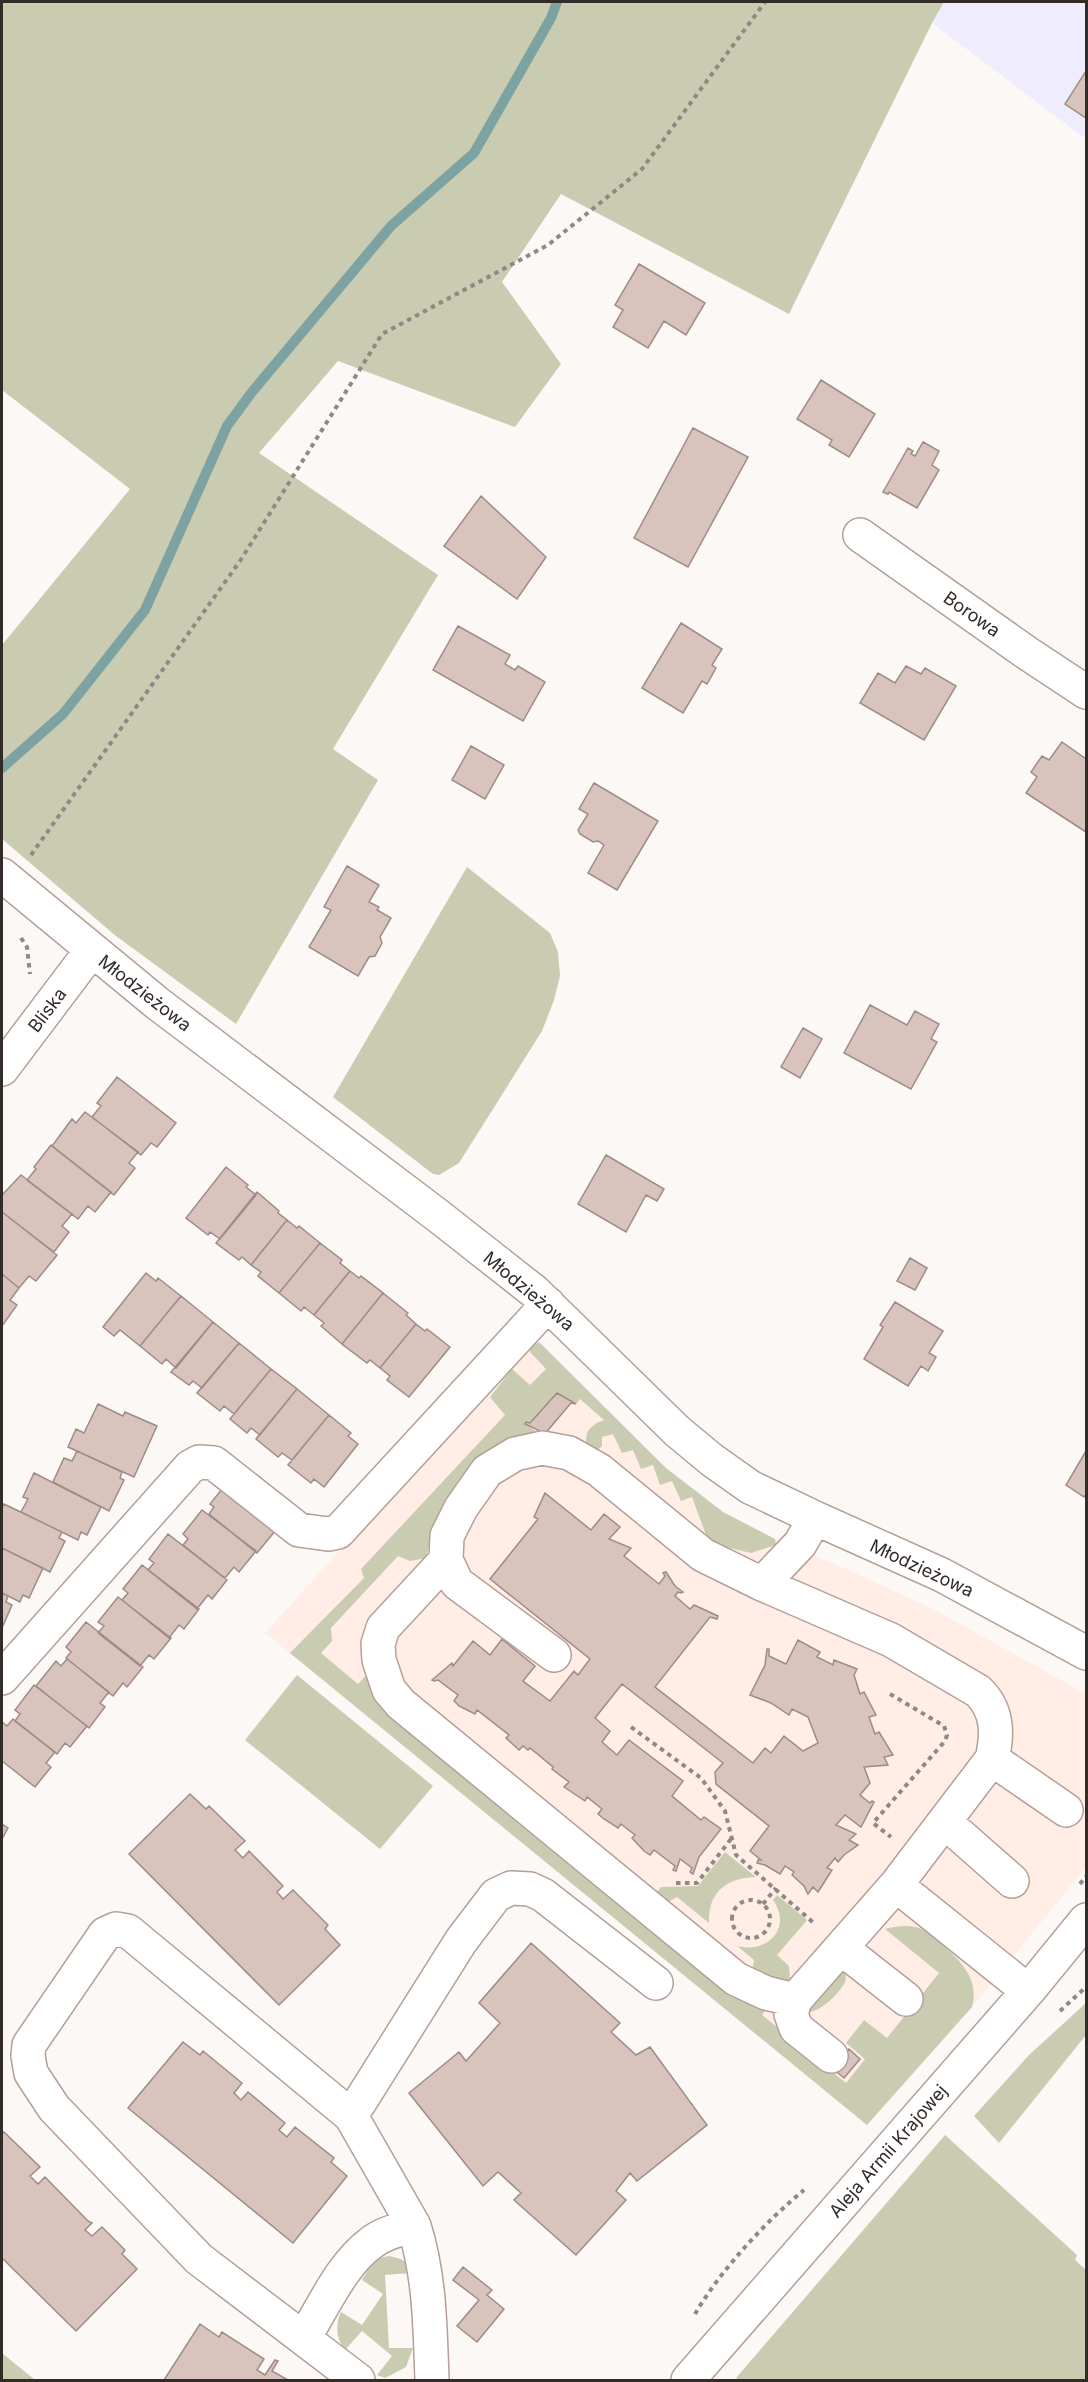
<svg xmlns="http://www.w3.org/2000/svg" width="1088" height="2382" font-family="Inter,sans-serif">
<style>
.commercial{fill:#efecfe}
.built{fill:#ffede6}
.green{fill:#c9ccb0}
.lines{fill:none;stroke-linecap:round;stroke-linejoin:round}
.stream{stroke:#7da2a2;stroke-width:10}
.building{fill:#d8c3bd;stroke:#9f8b86;stroke-width:1.5}
.minor-casing{stroke:#b4a098;stroke-width:36}
.path{stroke:#8e8986;stroke-width:4;stroke-dasharray:4.5 4.5;stroke-linecap:butt}
.minor{stroke:#fff;stroke-width:33}
.labels{text-anchor:middle;dominant-baseline:central;stroke-width:6;stroke-linejoin:round;paint-order:stroke}
.street-label{font-size:18px;fill:#322b27;stroke:#fff}
</style>
<rect width="100%" height="100%" fill="#fcf8f6"/>
<path class="commercial" d="M944,2H1086V139L932,23Z"/>
<path class="built" d="M534,1337L666,1468L723,1512L775,1539L853,1572L935,1610L1086,1694V1867L972,2007L867,2125L265,1633Z"/>
<path class="green" d="M2,2H944L932,23L789,314L561,194L502,282L561,364L515,427L338,361L259,453L438,575L333,749L378,780L236,1024L116,936L2,839V645L130,489L2,390Z
M467,867L550,933L558,952L560,976L554,1000L542,1031L459,1163L439,1175L433,1174L333,1097Z
M539,1342L666,1468L723,1512L775,1539L776,1545L751,1553L709,1543L692,1497L681,1501L672,1481L660,1485L653,1465L641,1469L633,1450L622,1453L613,1434L602,1437V1446L596,1451L587,1446C583,1432 592,1424 604,1420L580,1399L576,1404L557,1393L530,1423L525,1424L543,1436L432,1533L426,1558L410,1561L398,1556L331,1628L332,1641L321,1653L358,1684L369,1672L770,2005L762,2015L846,2083L865,2059L846,2043L864,2020L887,2038L939,1973L885,1929C896,1926 911,1924 922,1929C929,1932 935,1939 941,1944C960,1960 980,1979 972,2007L867,2125L290,1653L364,1578L361,1569L505,1415L490,1397L512,1369L530,1385L546,1369L530,1352V1348Z
M297,1675L433,1786L380,1849L245,1740Z
M725,1852L756,1877C726,1878 708,1892 709,1923L677,1897L668,1902L653,1897L661,1887L698,1886Z
M777,1895L807,1920L777,1955L789,1966L790,1979L783,1982L752,1971L754,1960L737,1946C767,1954 793,1928 773,1900Z
M842,1967C845,1972 847,1977 845,1982C839,1994 819,2014 806,2012Z
M1086,2003V2035L999,2143L974,2116L1029,2055Z
M945,2135L1077,2255L1075,2260L1086,2270V2380H738L736,2378Z
M389,2256C402,2259 408,2260 410,2273L385,2275L389,2348H413L406,2367L385,2378L377,2375L392,2356L362,2331L345,2350C336,2339 335,2325 341,2312L362,2325L383,2294L362,2280C370,2267 374,2258 389,2256Z
M2,2353L35,2380H2Z"/>
<g class="lines">
<path class="stream" d="M2,768L63,714L145,610L227,426L252,392L391,226L474,153L551,18L557,2"/>
</g>
<path class="building" d="M1086,71V118L1065,104Z
M639,264L705,303L686,335L664,321L648,348L613,327L623,310L615,305Z
M821,380L875,414L849,457L829,445L832,440L797,419Z
M693,428L748,457L688,567L634,538Z
M923,442L939,451L932,465L939,470L917,508L889,492L888,494L883,492L908,448L913,451L911,454L915,456Z
M481,496L546,557L517,599L444,546Z
M681,623L722,649L712,665L716,668L707,684L702,681L683,713L642,688Z
M458,626L510,655L505,664L515,670L518,666L545,682L523,721L433,670Z
M906,666L921,674L925,668L956,686L924,740L860,703L878,673L895,683Z
M1062,742L1086,759V832L1026,793L1037,777L1031,772L1042,756L1049,760Z
M471,746L504,765L485,799L452,780Z
M594,783L658,821L617,890L588,873L604,845L598,841L593,842L580,834L578,830L588,814L579,809Z
M347,866L379,885L369,902L379,907L377,910L391,918L380,937L382,943L375,956L369,957L358,976L309,947L331,910L324,907Z
M870,1005L907,1025L915,1011L939,1024L931,1039L937,1042L911,1089L844,1053Z
M803,1028L822,1039L800,1078L781,1067Z
M117,1077L176,1123L157,1147L151,1143L141,1155L92,1117L101,1106L97,1103Z
M85,1112L138,1152L129,1163L135,1168L114,1195L52,1146L72,1119L76,1123Z
M51,1145L111,1192L95,1212L88,1206L78,1219L27,1180L36,1169L34,1167Z
M606,1155L664,1189L657,1201L646,1195L626,1232L578,1204Z
M226,1167L248,1185L246,1187L256,1195L220,1239L210,1232L208,1235L186,1218Z
M21,1175L72,1214L62,1226L69,1232L54,1252L2,1212V1195Z
M257,1192L279,1211L278,1213L287,1220L251,1265L242,1257L239,1260L216,1243Z
M2,1212L57,1255L36,1281L29,1276L19,1288L2,1274Z
M287,1220L297,1228L299,1226L320,1243L279,1293L258,1276L261,1272L251,1265Z
M320,1243L342,1260L340,1263L350,1271L314,1315L304,1307L301,1311L279,1293Z
M910,1258L927,1268L915,1290L897,1281Z
M350,1271L359,1278L361,1276L383,1293L342,1344L321,1326L324,1323L314,1315Z
M146,1273L156,1281L158,1278L181,1296L140,1346L120,1330L114,1336L103,1327Z
M2,1274L19,1288L10,1300L17,1305L2,1326Z
M383,1293L408,1313L406,1315L416,1324L380,1368L370,1360L367,1363L342,1344Z
M181,1296L213,1322L176,1368L166,1359L162,1364L140,1346Z
M895,1302L943,1331L929,1353L936,1357L928,1371L921,1366L908,1386L864,1359L883,1327L880,1325Z
M213,1322L239,1343L202,1388L193,1381L189,1385L171,1372Z
M416,1324L425,1331L427,1329L450,1347L409,1397L387,1380L390,1376L380,1368Z
M239,1343L271,1369L234,1414L224,1406L220,1411L197,1393Z
M271,1369L297,1389L260,1435L251,1428L247,1433L230,1419Z
M297,1389L329,1415L292,1460L282,1453L278,1457L256,1439Z
M557,1393L576,1404L571,1403L543,1436L538,1430L525,1424L526,1422L530,1423Z
M98,1404L123,1416L125,1412L157,1426L134,1477L68,1447L76,1429L84,1433Z
M329,1415L351,1433L348,1436L358,1444L324,1487L314,1479L311,1483L288,1465Z
M77,1451L122,1472L120,1478L124,1480L109,1511L53,1482L64,1458L72,1461Z
M1086,1451V1494L1084,1497L1066,1485Z
M34,1473L101,1507L87,1535L81,1532L78,1540L21,1512L28,1499L23,1497Z
M222,1489L275,1531L257,1553L209,1514L214,1507L210,1504Z
M545,1493L591,1530L604,1514L620,1527L609,1539L631,1548L624,1556L659,1584L665,1576L663,1573L666,1572L675,1586L683,1592L681,1593L678,1592L675,1596L690,1609L694,1605L718,1616L717,1619L710,1617L655,1687L753,1763L765,1748L771,1753L784,1736L803,1751L818,1743L808,1717L792,1709L789,1715L771,1703L750,1695L765,1665L767,1649H769V1656L786,1664L798,1640L820,1652L817,1657L833,1665L834,1660L857,1669L854,1675L860,1694L864,1692L876,1715L869,1717L875,1734L879,1732L893,1755L884,1757L888,1765L864,1767L870,1783L860,1795L870,1803L872,1801L874,1802L861,1827L845,1815L836,1825L856,1834L849,1840L858,1845L844,1855L838,1862L835,1858L827,1868L832,1870L818,1892L813,1887L808,1894L804,1886L792,1875L794,1872L785,1866L780,1874L765,1865L757,1863L758,1860H761L750,1851L769,1826L716,1784L715,1772L723,1763L622,1684L595,1718L610,1731L602,1742L617,1755L629,1740L683,1781L672,1796L701,1820L704,1817L721,1829L699,1857L693,1874L690,1872L692,1868L680,1859L676,1871L673,1870L675,1866L654,1850L650,1855L644,1851L632,1838L635,1835L621,1824L618,1828L604,1819L598,1814L602,1809L587,1797L585,1801L564,1787L569,1782L552,1769L553,1767L530,1748L528,1750L523,1746L519,1750L506,1738L509,1735L477,1710L475,1714L459,1706L454,1701L458,1695L438,1680L434,1681L432,1680L452,1663L453,1666L473,1641L490,1655L502,1639L535,1666L523,1681L550,1701L574,1671L578,1675L590,1659L490,1579L538,1519L534,1517Z
M4,1504L62,1532L59,1538L65,1541L50,1572L2,1548V1508Z
M202,1510L256,1551L239,1572L234,1567L225,1578L183,1545L188,1539L183,1534Z
M168,1534L227,1580L212,1599L208,1595L197,1609L148,1570L154,1563L149,1559Z
M2,1548L43,1568L29,1598L23,1595L20,1602L2,1593Z
M142,1565L199,1609L184,1629L179,1625L169,1638L122,1600L128,1593L123,1589Z
M2,1593L8,1596L6,1602L12,1605L2,1628Z
M118,1597L171,1638L154,1659L149,1655L140,1666L98,1633L104,1626L98,1622Z
M86,1622L143,1667L127,1687L123,1683L113,1696L66,1658L71,1652L66,1647Z
M67,1659L109,1692L100,1703L105,1707L89,1728L36,1686L56,1661L61,1666Z
M34,1685L87,1726L70,1747L65,1743L57,1754L15,1721L20,1714L15,1710Z
M13,1719L55,1752L46,1763L51,1767L35,1787L2,1761V1722L7,1726Z
M190,1794L206,1809L209,1806L245,1841L235,1850L243,1858L249,1851L283,1886L277,1892L283,1899L293,1890L328,1925L325,1929L340,1945L279,2005L129,1854Z
M2,1824L8,1828L2,1839Z
M531,1943L620,2023L611,2032L636,2055L650,2047L707,2125L637,2181L630,2173L616,2191L626,2200L576,2255L514,2200L521,2193L498,2172L483,2186L409,2093L459,2052L466,2061L500,2023L479,2003Z
M183,2042L200,2055L203,2051L242,2083L234,2093L241,2100L248,2092L285,2123L279,2130L287,2137L295,2127L334,2158L331,2162L347,2176L293,2243L128,2108Z
M849,2049L860,2059L844,2078L833,2069Z
M4,2132L40,2167L30,2176L38,2184L45,2177L88,2221L92,2223L85,2230L92,2236L102,2227L125,2250L122,2254L137,2269L76,2331L2,2258V2134Z
M463,2267L492,2290L487,2295L504,2309L477,2342L457,2326L479,2300L453,2280Z
M200,2324L219,2337L222,2332L264,2359L257,2370L265,2375L275,2360L278,2361L272,2371L288,2380H164Z"/>
<g class="lines">
<defs>
<path id="minor" d="M860,535L1027,653L1086,692
M2,875L157,1003L437,1215L535,1292L677,1431L712,1460L750,1487L815,1518L942,1575L1086,1653
M2,1069L91,951
M446,1560L383,1628L378,1644L379,1660L389,1690L401,1704L736,1979L766,1993L795,2000
M762,1584L800,1544L815,1518
M554,1655L457,1583L446,1560L447,1536L461,1508L487,1471L515,1454L542,1448L569,1453L599,1470L703,1555L762,1584L891,1640L978,1691C998,1710 998,1734 992,1759L896,1885L1028,1991
M2,1678L190,1467L199,1462L214,1463L299,1530L328,1534L338,1532L548,1304
M992,1759L1066,1810
M945,1822L1012,1881
M841,1948L906,1999
M831,2056L796,2028L791,2014L795,2000L896,1885
M351,2116L461,1941L496,1895L511,1888L530,1889L543,1895L656,1983
M304,2338C323,2307 342,2264 371,2243C383,2233 399,2230 414,2226C430,2277 430,2327 432,2380
M358,2380L199,2259L54,2108L31,2073L28,2056L29,2045L105,1934L116,1929L128,1931L351,2116L414,2226
M688,2380L1028,1991L1086,1920"/>
</defs>
<use href="#minor" class="minor-casing"/>
<path class="path" d="M31,855L240,561L382,334L548,245L642,169L765,2
M21,938L27,947L30,974
M890,1694L944,1726L947,1735L945,1741L873,1823L891,1837
M631,1727L701,1778L725,1811L736,1855L815,1924
M676,1883H697L731,1839
M1080,1884L1086,1876
M732 1919a19 19 0 1 1 38 0a19 19 0 1 1-38 0Z
M763,1904L776,1888
M1060,2011L1086,1987
M695,2314C720,2271 766,2221 804,2190"/>
<use href="#minor" class="minor"/>
</g>
<g class="labels">
<g class="street-label">
<text transform="translate(972 614) rotate(35)">Borowa</text>
<text transform="translate(145 993) rotate(38)">Młodzieżowa</text>
<text transform="translate(47 1010) rotate(-53)">Bliska</text>
<text transform="translate(529 1291) rotate(40)">Młodzieżowa</text>
<text transform="translate(922 1568) rotate(25)">Młodzieżowa</text>
<text transform="translate(888 2151) rotate(-49)">Aleja Armii Krajowej</text>
</g>
</g>
<rect width="1088" height="2382" fill="none" stroke="#322b27" stroke-width="6"/>
</svg>
